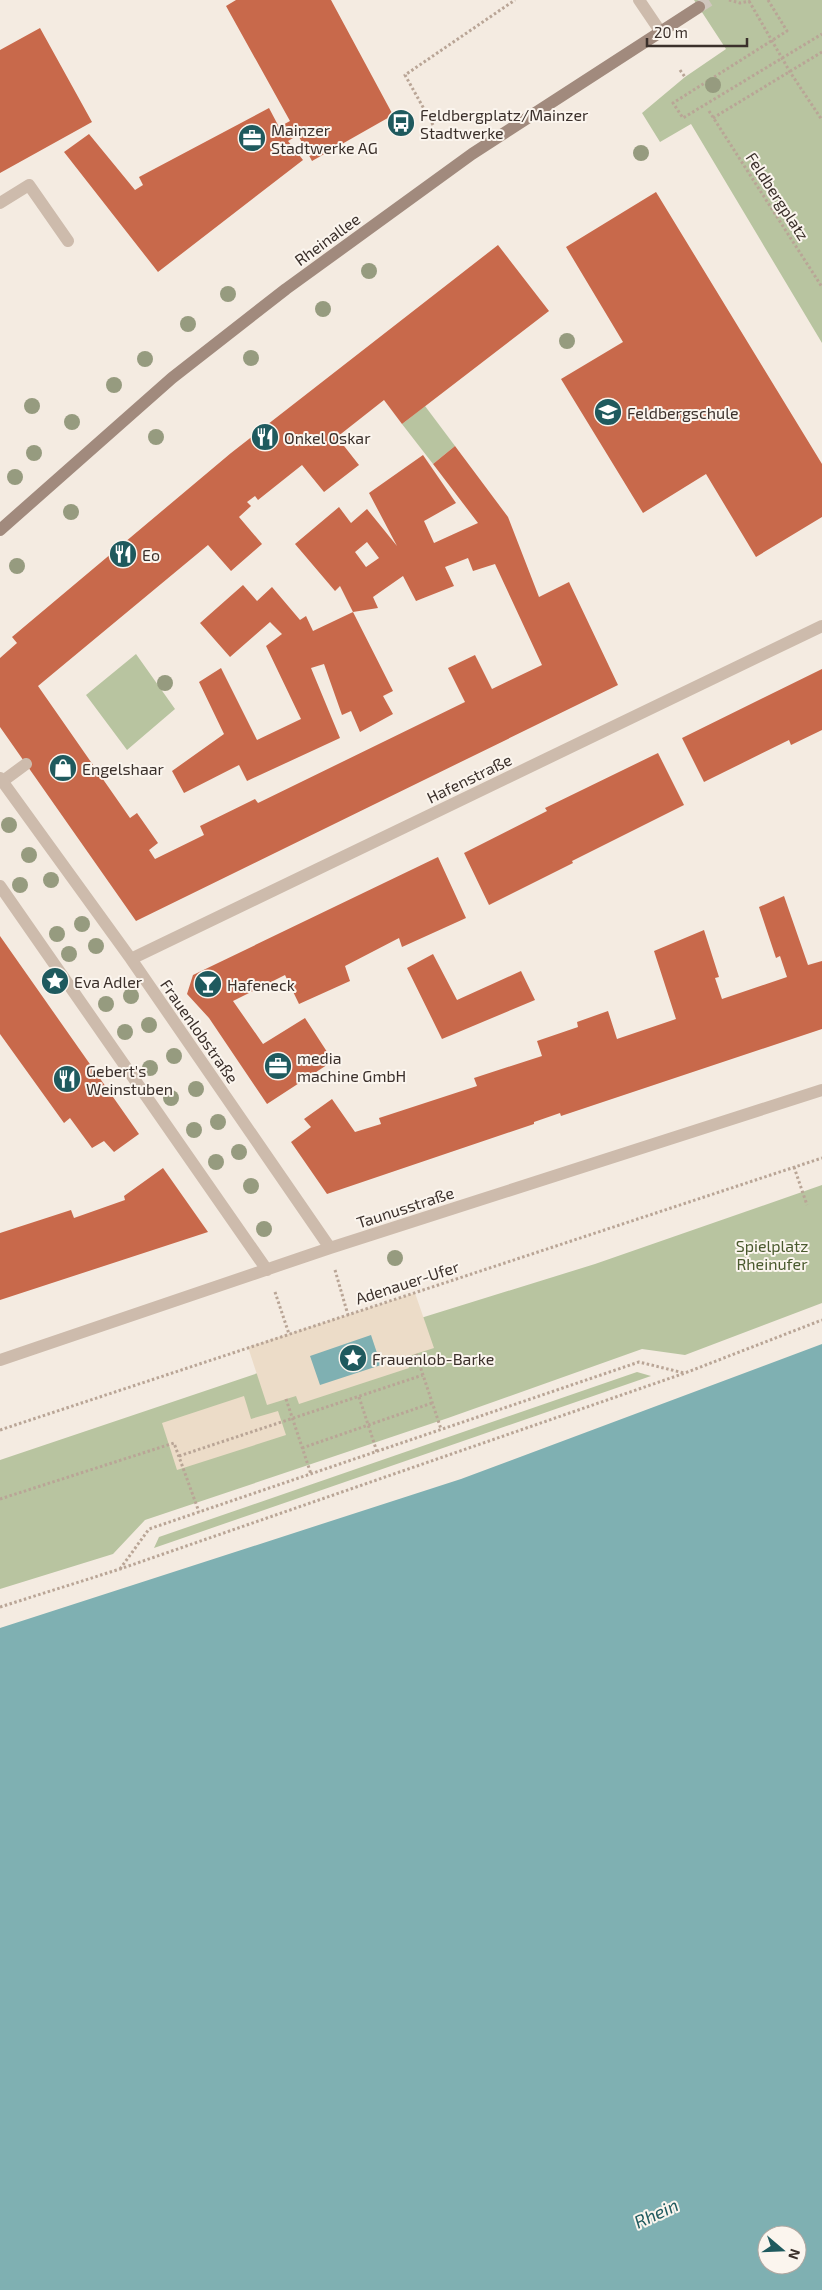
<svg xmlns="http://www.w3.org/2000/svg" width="822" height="2290" font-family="'Exo 2',sans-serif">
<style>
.green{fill:#b8c4a0}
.plaza{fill:#ecdcc8}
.water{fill:#7fb0b2;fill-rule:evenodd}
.building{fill:#c8694b;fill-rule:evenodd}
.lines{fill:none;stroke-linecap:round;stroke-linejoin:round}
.secondary-tunnel{stroke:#cfc6bd;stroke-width:12;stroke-dasharray:12 6;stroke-linecap:butt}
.path{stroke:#b9a596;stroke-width:3;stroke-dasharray:2.5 2.5;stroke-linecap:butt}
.service{stroke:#cdbbac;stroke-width:12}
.minor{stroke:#cdbbac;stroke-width:12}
.secondary{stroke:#a18a7d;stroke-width:12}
.tree{fill:#969b7f}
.labels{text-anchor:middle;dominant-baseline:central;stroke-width:4;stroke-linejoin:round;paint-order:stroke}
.poi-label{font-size:16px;fill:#3b302b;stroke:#fbf5ee;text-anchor:start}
.street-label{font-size:16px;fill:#3b302b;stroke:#fbf5ee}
.park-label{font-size:16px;fill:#4a5a2e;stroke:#fbf5ee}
.water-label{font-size:18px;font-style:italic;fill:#1f5a5e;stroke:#fbf5ee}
</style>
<rect width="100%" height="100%" fill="#f4ebe1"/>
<path class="green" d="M694,0H822V343L691,124L660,142L642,113L685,77L726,49Z
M425,406L455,446L433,464L402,424Z
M136,654L175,709L127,750L86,695Z
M822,1185V1303L685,1355L642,1349L448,1418L145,1520L113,1554L0,1589V1460L424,1317L595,1264Z
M637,1372L651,1376L154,1548L159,1537Z"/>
<path class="plaza" d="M415,1293L434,1348L406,1357L409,1368L299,1404L296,1396L267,1405L248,1347Z
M244,1396L251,1419L278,1411L286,1435L177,1470L162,1423Z"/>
<path class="water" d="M371,1335L381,1365L320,1385L310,1356Z
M822,1344V2290H0V1628L461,1479ZM767,2235H797V2265H767Z"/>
<path class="building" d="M236,0H331L393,115L312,161L298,135L288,141L303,160L158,272L64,152L89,134L135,190L143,185L139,177L269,108L279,127L290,121L226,6Z
M40,28L92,122L0,173V50Z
M656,192L822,464V517L756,557L706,474L643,513L561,379L623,342L566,247Z
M498,245L549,311L402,424L384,400L337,437L359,465L324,492L302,465L258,500L255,496L247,502L251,506L239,517L262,544L231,571L208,545L38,686L130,818L137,813L158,843L149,850L155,859L204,835L200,826L255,799L258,803L465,702L448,668L475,655L492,689L542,665L495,564L473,571L468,558L445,567L454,586L416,601L403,576L373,597L378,608L353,612L340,586L335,591L295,544L339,507L351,523L367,509L397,546L369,493L423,455L456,503L424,521L434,543L478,523L433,464L455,446L508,517L539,597L569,582L618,685L136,921L0,727V658L17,643L12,637L231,453ZM367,542L379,558L366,567L355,552Z
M243,585L257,601L272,587L300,620L306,616L313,631L353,612L393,691L383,696L393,714L360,732L351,711L342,715L324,664L311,668L340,738L247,781L239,765L184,793L172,771L224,734L199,682L221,668L257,740L301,719L266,646L282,634L270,622L230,657L200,623Z
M822,669V730L791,745L789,740L704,782L682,738Z
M658,753L684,805L572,861L573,863L489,905L464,853L547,811L545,808Z
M438,857L466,918L402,947L399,938L345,966L350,981L299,1004L285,975L233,1001L263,1044L305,1018L333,1061L267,1104L209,1018L187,994L193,975Z
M784,896L808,965L822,961V1029L561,1116L560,1113L534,1122V1124L327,1194L291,1142L311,1127L304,1119L332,1099L355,1132L381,1124L379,1118L477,1086L474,1078L542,1056L537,1041L578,1027L577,1022L608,1011L617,1039L676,1019L654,951L704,930L719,977L715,978L722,999L787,977L780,956L776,958L759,907Z
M0,936L139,1134L114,1152L104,1141L92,1148L70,1118L64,1123L0,1034Z
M433,954L457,1000L521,971L535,1000L442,1039L407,968Z
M163,1168L208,1232L0,1300V1233L71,1210L74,1218L125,1200L124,1196Z"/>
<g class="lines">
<path class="secondary-tunnel" d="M699,7L710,0"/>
<path class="path" d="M729,0L740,3L750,1
M768,0L787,31L673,103L683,118L822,34
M749,1L790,72L822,120
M680,70L685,77
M709,111L822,287
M713,118L822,52
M433,125L405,75L515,0
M794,1167L807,1205
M335,1270L348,1315
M275,1292L289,1334
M416,1354L441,1429
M359,1397L377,1452
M286,1399L311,1474
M0,1430L822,1158
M302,1448L432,1403
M179,1456L423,1375
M0,1499L174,1443L199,1512
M120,1569L149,1529L639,1362L684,1373
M0,1607L120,1569L685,1373L822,1320"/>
<path class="service" d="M0,203L29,185L68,241
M3,781L26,764"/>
<path class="minor" d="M639,0L660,31
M0,778L131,959L330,1248
M0,886L267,1270
M131,959L822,626
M0,1360L330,1248L822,1090"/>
<path class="secondary" d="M0,530L172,378L286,289L472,154L699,7"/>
</g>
<g class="tree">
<circle cx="713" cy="85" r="8"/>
<circle cx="641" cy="153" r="8"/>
<circle cx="369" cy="271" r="8"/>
<circle cx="228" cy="294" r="8"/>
<circle cx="323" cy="309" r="8"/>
<circle cx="188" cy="324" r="8"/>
<circle cx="567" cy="341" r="8"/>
<circle cx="251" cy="358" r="8"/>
<circle cx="145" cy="359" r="8"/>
<circle cx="114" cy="385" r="8"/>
<circle cx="32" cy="406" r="8"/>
<circle cx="72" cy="422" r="8"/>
<circle cx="156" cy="437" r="8"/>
<circle cx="34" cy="453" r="8"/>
<circle cx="15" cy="477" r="8"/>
<circle cx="71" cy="512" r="8"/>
<circle cx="17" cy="566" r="8"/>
<circle cx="165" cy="683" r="8"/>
<circle cx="9" cy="825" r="8"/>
<circle cx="29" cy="855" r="8"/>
<circle cx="51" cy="880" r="8"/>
<circle cx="20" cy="885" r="8"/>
<circle cx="82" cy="924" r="8"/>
<circle cx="57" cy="934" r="8"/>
<circle cx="96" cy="946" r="8"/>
<circle cx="69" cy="954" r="8"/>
<circle cx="131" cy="996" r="8"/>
<circle cx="106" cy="1004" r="8"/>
<circle cx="149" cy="1025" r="8"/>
<circle cx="125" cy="1032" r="8"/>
<circle cx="174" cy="1056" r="8"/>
<circle cx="150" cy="1068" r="8"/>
<circle cx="196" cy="1089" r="8"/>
<circle cx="171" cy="1098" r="8"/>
<circle cx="218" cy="1122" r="8"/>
<circle cx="194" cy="1130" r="8"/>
<circle cx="239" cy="1152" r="8"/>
<circle cx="216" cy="1162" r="8"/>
<circle cx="251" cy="1186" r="8"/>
<circle cx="264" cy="1229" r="8"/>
<circle cx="395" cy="1258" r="8"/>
</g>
<defs>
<symbol id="bus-disc" viewBox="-11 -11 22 22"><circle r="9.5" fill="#1f5a5e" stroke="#fbf5ee"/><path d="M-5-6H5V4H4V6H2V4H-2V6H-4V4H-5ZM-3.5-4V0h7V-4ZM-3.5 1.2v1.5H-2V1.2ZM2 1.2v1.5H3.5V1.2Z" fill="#fff"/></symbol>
<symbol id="office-disc" viewBox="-11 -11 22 22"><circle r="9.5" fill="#1f5a5e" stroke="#fbf5ee"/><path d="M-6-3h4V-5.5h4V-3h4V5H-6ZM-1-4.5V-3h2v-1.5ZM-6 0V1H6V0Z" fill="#fff"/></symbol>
<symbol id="school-disc" viewBox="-11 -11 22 22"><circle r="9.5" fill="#1f5a5e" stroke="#fbf5ee"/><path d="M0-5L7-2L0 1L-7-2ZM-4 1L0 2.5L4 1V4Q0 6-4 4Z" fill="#fff"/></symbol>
<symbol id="restaurant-disc" viewBox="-11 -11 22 22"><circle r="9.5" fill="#1f5a5e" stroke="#fbf5ee"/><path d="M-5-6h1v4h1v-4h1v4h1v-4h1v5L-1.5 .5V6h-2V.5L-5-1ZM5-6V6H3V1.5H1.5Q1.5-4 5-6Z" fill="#fff"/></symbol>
<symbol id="shop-disc" viewBox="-11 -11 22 22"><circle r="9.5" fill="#1f5a5e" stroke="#fbf5ee"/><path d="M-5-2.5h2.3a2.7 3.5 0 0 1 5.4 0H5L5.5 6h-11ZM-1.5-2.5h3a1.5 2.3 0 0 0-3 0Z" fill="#fff"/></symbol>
<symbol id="sight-disc" viewBox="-11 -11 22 22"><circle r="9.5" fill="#1f5a5e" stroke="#fbf5ee"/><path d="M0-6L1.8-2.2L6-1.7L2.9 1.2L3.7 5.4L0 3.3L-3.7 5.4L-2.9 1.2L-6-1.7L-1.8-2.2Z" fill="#fff"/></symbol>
<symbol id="bar-disc" viewBox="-11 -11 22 22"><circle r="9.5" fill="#1f5a5e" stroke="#fbf5ee"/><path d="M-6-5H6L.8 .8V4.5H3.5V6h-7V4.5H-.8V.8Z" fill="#fff"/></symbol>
</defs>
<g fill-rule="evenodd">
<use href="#bus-disc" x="385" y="107" width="32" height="32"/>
<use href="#office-disc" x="236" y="122" width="32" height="32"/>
<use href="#school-disc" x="592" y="396" width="32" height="32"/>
<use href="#restaurant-disc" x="249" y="421" width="32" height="32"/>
<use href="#restaurant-disc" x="107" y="538" width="32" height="32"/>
<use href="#shop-disc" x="47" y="752" width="32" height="32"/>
<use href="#sight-disc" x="39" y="965" width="32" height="32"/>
<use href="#bar-disc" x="192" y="968" width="32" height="32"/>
<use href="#office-disc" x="262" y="1050" width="32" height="32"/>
<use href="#restaurant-disc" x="51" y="1063" width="32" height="32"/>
<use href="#sight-disc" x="337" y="1342" width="32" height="32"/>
</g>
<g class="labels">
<g class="poi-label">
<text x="420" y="114">Feldbergplatz/Mainzer<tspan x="420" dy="18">Stadtwerke</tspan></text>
<text x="271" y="129">Mainzer<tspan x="271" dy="18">Stadtwerke AG</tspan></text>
<text x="627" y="412">Feldbergschule</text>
<text x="284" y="437">Onkel Oskar</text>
<text x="142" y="554">Eo</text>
<text x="82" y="768">Engelshaar</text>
<text x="74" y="981">Eva Adler</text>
<text x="227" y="984">Hafeneck</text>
<text x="297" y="1057">media<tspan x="297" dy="18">machine GmbH</tspan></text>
<text x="86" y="1070">Gebert's<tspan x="86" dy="18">Weinstuben</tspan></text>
<text x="372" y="1358">Frauenlob-Barke</text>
</g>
<g class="street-label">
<text transform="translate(778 196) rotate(57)">Feldbergplatz</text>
<text transform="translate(327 239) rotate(-36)">Rheinallee</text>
<text transform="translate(469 778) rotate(-26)">Hafenstraße</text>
<text transform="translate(200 1031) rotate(55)">Frauenlobstraße</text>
<text transform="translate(405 1207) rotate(-18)">Taunusstraße</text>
<text transform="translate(407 1282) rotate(-18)">Adenauer-Ufer</text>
</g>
<g class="park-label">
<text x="772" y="1245">Spielplatz<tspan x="772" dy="18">Rheinufer</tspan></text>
</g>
<g class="water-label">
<text transform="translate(656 2213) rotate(-25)">Rhein</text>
</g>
</g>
<g transform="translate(782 2250) rotate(109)"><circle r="24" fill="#fbf5ee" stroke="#aea6a0"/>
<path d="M0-4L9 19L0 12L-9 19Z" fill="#1f5a5e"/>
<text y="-8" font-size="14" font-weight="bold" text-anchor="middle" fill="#3b302b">N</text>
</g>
<path d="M647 38v8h100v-8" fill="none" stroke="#3b302b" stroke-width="2.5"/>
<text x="654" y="38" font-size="15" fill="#3b302b" stroke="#fbf5ee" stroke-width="4" paint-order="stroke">20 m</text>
</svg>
